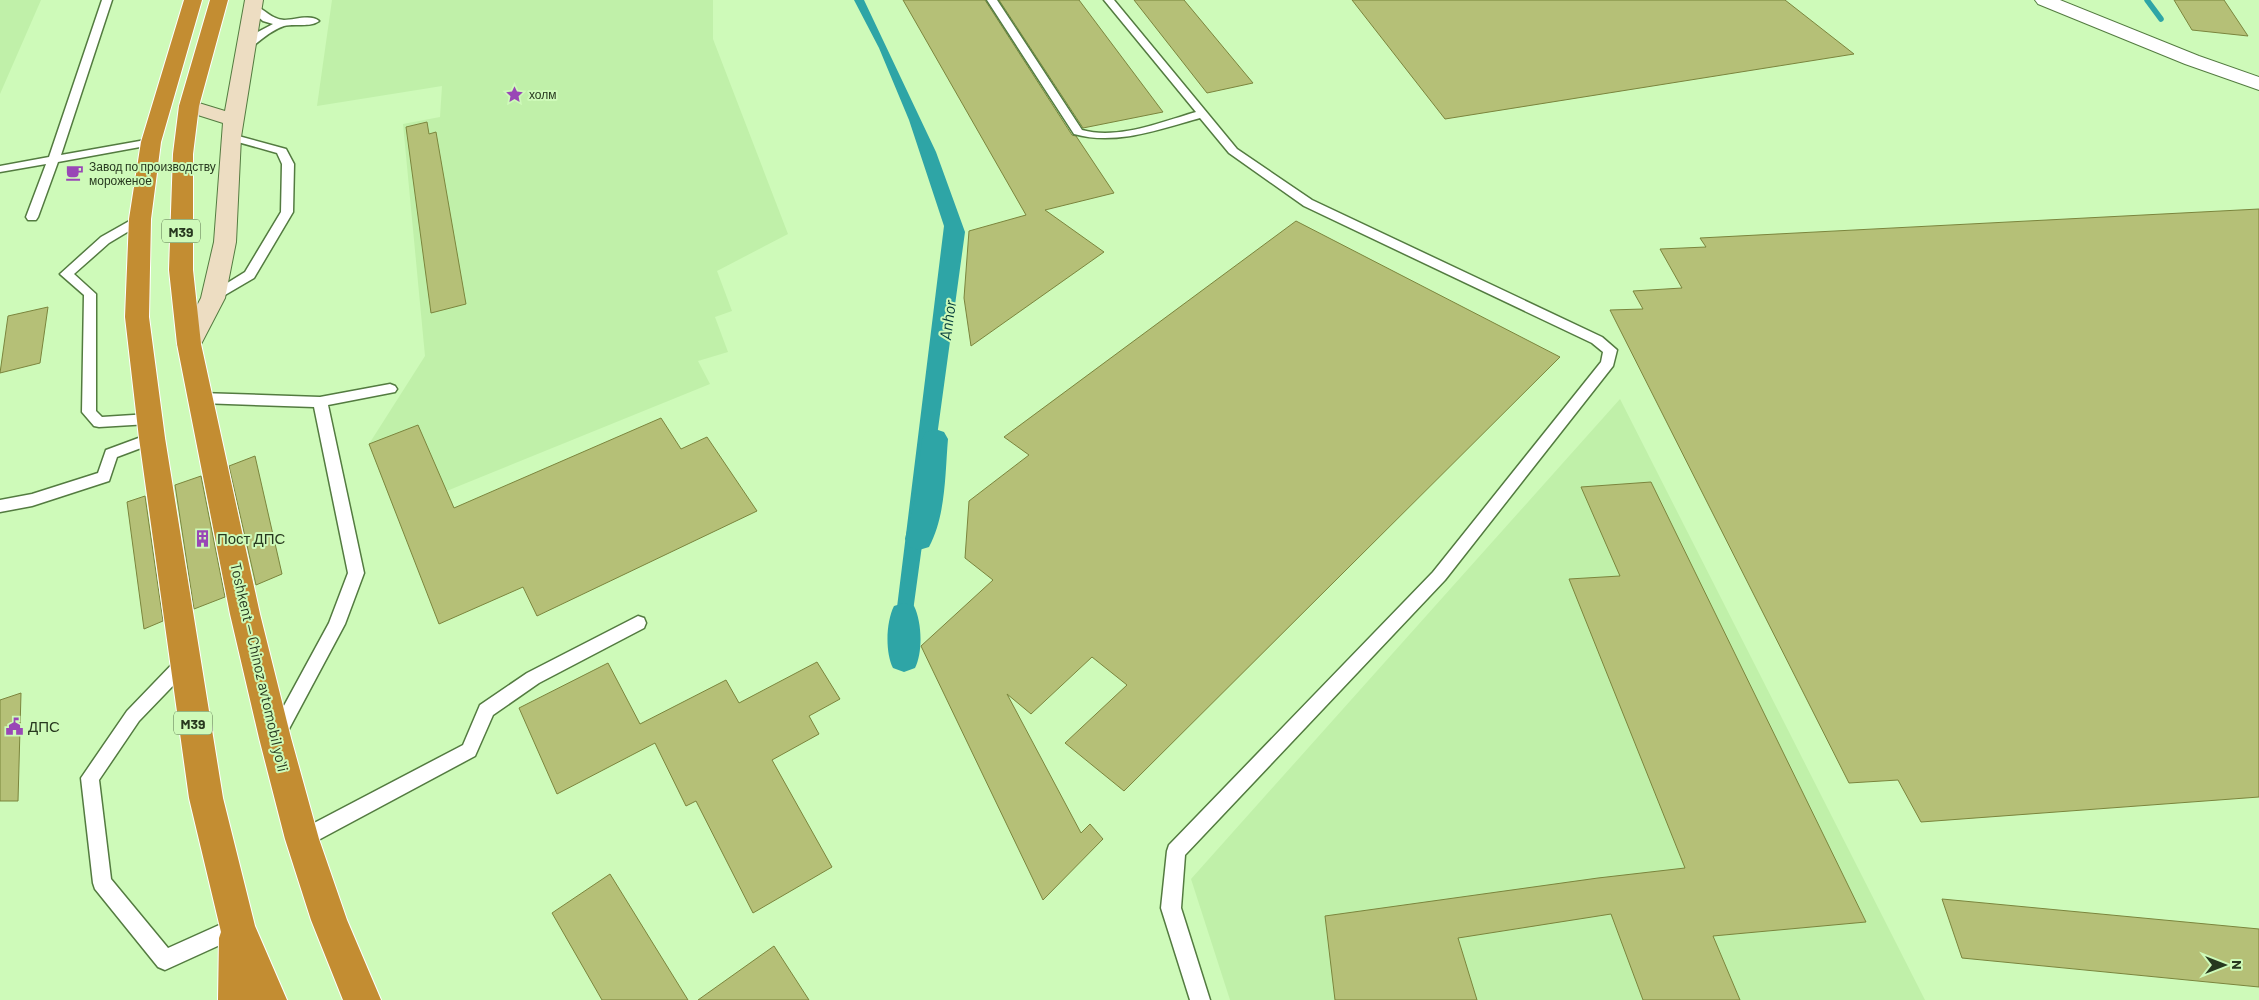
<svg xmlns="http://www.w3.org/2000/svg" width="2259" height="1000" font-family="Barlow,sans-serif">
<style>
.built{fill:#c0f0a9}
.water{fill:#2ea5a6}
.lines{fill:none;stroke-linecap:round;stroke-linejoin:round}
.stream{stroke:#2ea5a6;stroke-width:5.5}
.canal{fill:#2ea5a6;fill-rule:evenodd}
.building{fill:#b5c077;stroke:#7b853d}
.lane-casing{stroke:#537b40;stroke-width:3}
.street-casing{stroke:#537b40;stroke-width:2}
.secondary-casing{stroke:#537b40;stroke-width:2}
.highway-casing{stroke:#fff;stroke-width:2}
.lane{fill:#fff;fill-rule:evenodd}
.street{fill:#fff;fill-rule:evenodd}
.secondary{fill:#edddc2;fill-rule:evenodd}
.highway{fill:#c38d32;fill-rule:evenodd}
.labels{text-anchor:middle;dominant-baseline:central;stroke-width:4;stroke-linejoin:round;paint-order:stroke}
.far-poi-label{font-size:12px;fill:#27381f;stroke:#cefab9;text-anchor:start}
.shield{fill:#cefab9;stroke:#59724d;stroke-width:1}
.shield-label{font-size:14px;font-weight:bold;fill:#27381f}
.poi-label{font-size:15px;fill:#27381f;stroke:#cefab9;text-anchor:start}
.street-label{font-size:15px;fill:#27381f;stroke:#cefab9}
.water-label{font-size:16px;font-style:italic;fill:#023a3a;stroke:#cefab9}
</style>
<rect width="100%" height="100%" fill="#cefab9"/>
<path class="built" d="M0,0H41L0,94Z
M332,0H713V39L788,234L717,271L732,311L715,317L728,352L698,361L710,384L395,512L369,444L425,356L403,124L440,117L442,86L317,106Z
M1620,399L1925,1000H1230L1191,879Z"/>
<path class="water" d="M854,0H864L936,152L965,232L914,604L910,652L891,656L944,226L909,120L879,48Z"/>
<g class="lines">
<path class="stream" d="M2147,0L2161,19"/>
<path class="canal" d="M935,429L944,432L948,439C945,474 946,515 929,547L919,550L909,547L905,539L916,494L922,439L926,432Z
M904,603L914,606C922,622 923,652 915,668L904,672L893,668C885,652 886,622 894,606Z"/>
</g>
<path class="building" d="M903,0H985L1072,135L1076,136L1114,193L1045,210L1104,252L971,346L964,298L969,231L1026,215Z
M999,0H1079L1163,112L1083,128Z
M1134,0H1184L1253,83L1207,93Z
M1352,0H1785L1854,54L1445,119Z
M2174,0H2224L2248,36L2192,30Z
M427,122L429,134L436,132L466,304L431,313L406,127Z
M2259,209V797L1921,822L1898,780L1849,783L1610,310L1643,309L1633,291L1682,288L1660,249L1706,247L1700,238Z
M1296,221L1560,357L1124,791L1065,743L1127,685L1092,657L1031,714L1007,694L1081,833L1090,824L1103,839L1043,900L921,646L993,580L965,558L969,501L1029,455L1004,437Z
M48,307L40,363L0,373L8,316Z
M661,418L681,449L707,437L757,511L537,616L523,587L439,624L369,444L418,425L454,508Z
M255,456L282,574L256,585L229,466Z
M201,476L225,597L194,609L175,485Z
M1651,482L1866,922L1713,936L1740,1000H1643L1611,914L1458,938L1477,1000H1335L1325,916L1598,878L1685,868L1569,579L1620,576L1581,487Z
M145,496L163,621L144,629L127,502Z
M817,662L840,699L809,716L819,734L772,760L832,867L753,913L696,801L686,806L655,743L557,794L519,708L608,663L640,724L726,680L739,703Z
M21,693L18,801H0V700Z
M610,874L688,1000H602L552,913Z
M1942,899L2259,929V987L1962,958Z
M774,946L809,1000H698Z"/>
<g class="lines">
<defs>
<path id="lane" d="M102,0H112L61,155L151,139L157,142L151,145L58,162L38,217L36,220H28L26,217L46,164L0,172V166L49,157Z
M987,0H997L1082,130C1118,140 1161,122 1196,112L1104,0H1114L1237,149L1312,200L1602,337L1617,350L1613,366L1445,580L1185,855L1181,908L1210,1000H1190L1161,908L1167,851L1169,845L1433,572L1601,362L1603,352L1592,343L1304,206L1229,153L1200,118C1160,129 1116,146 1074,134Z
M252,4C264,8 270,19 284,20C294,20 311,14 319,21C310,28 295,23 284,26C272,30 260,40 251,48H243V44L254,34L273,24L263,21L249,9V5Z
M231,134L286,149L294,164L293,212L254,278L213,302L208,301L207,298L208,295L245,272L281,212L282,164L277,153L227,139V135Z
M140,215L146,219L144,222L109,243L74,274L96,294V411L102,417L149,414L156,419L149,424L99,427L94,426L82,412L84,295L60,274L101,237Z
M390,384L395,386L397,389L395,392L328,405L364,573L345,624L282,742L276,745L270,742L267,737L329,623L348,573L314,407L200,403L193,398L200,393L320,397Z
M152,433L157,434L159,438L157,442L117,457L109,481L32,506L0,512V500L32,494L98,473L106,450Z
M638,616L644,618L646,623L644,628L539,683L493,715L475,756L309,845L302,848L295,845L293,839L295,833L463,745L480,705L527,673Z
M185,655L191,657L193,662L191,667L139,721L99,780L111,879L168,948L237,917L244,920L247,927L244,934L165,970L158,967L95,889L93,883L81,778L127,711L179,657Z"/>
<path id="street" d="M2035,0H2060L2199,56L2259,77V90L2185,64L2038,4Z"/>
<path id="secondary" d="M245,0H263L241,137L236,242L225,298L198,350L189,352L180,350L177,344L201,298L214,242L223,123L182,110L179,106L182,102L189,100L225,111Z"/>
<path id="highway" d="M184,0H202L161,142L151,219L149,317L165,438L223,798L255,926L287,1000H218L219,938L221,932L189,798L139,438L125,317L129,219L141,142Z
M210,0H228L199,106L193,154V270L201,344L260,614L291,738L319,839L347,920L381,1000H343L311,920L285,839L259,738L230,614L177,344L169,270L173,154L179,106Z"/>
</defs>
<use href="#lane" class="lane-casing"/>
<use href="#street" class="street-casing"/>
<use href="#secondary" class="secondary-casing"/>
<use href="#highway" class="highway-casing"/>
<use href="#lane" class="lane"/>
<use href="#street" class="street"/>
<use href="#secondary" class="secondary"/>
<use href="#highway" class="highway"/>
</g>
<defs>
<symbol id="sight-bare" viewBox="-9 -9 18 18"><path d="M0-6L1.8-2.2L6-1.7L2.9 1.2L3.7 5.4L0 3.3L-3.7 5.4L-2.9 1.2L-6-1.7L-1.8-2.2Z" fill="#9947b6" stroke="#cefab9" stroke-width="2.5" paint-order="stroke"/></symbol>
<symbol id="cafe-bare" viewBox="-9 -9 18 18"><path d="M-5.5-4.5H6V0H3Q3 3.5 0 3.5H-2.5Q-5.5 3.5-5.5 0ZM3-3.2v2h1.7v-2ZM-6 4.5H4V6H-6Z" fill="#9947b6" stroke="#cefab9" stroke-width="2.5" paint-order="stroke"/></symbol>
<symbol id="building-bare" viewBox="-9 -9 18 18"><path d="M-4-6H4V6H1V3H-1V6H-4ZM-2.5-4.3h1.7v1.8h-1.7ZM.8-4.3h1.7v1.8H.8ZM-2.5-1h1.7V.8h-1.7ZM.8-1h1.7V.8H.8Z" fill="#9947b6" stroke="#cefab9" stroke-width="2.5" paint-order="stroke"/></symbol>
<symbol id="civic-bare" viewBox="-9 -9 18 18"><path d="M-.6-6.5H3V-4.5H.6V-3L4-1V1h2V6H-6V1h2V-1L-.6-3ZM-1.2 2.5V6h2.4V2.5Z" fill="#9947b6" stroke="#cefab9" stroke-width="2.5" paint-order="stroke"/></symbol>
</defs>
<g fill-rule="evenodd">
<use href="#sight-bare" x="502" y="82" width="25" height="25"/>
<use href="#cafe-bare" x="62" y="160" width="25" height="25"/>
<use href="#building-bare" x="190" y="526" width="25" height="25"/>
<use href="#civic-bare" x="2" y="714" width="25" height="25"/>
</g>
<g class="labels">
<g class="far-poi-label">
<text x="529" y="94">холм</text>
<text x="89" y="166">Завод по производству<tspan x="89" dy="14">мороженое</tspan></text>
</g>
<g class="shield">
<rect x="162" y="219.5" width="38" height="23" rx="4"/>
<rect x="174" y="711.5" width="38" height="23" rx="4"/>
</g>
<g class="shield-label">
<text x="181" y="231">M39</text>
<text x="193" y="723">M39</text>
</g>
<g class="poi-label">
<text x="217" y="538">Пост ДПС</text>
<text x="28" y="726">ДПС</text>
</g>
<g class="street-label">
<text transform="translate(260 667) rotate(77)">Toshkent — Chinoz avtomobil yoʻli</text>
</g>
<g class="water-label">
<text transform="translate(947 320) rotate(-82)">Anhor</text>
</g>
</g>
<g transform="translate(2224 965) rotate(90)" stroke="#cefab9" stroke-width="4" paint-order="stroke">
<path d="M0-4L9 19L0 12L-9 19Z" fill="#27381f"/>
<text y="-8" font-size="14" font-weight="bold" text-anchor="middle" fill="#27381f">N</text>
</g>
</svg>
